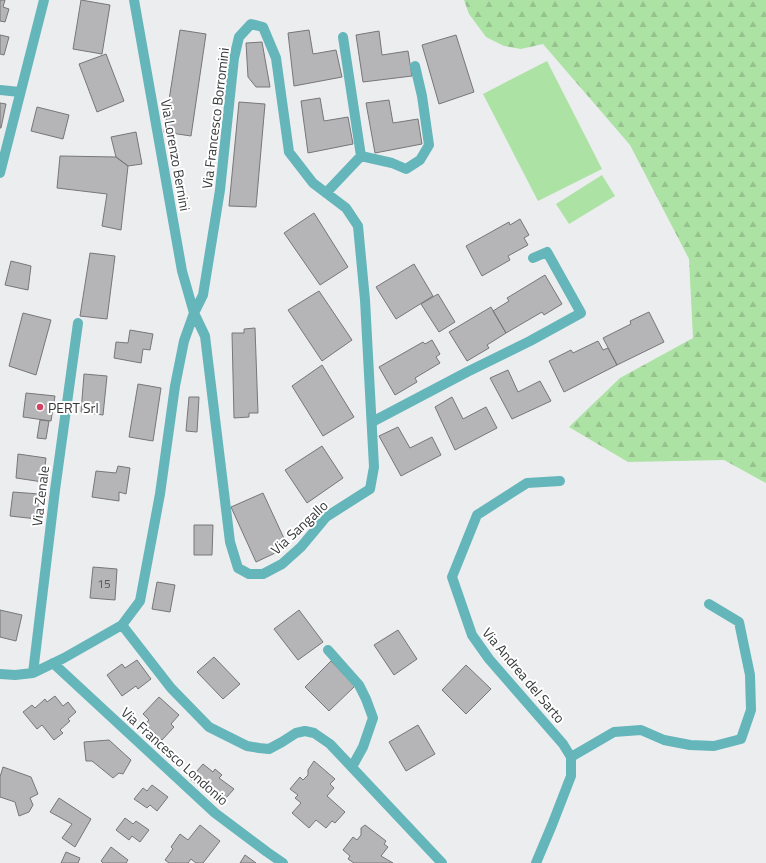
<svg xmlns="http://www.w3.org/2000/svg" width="766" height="863" font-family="'Titillium Web',sans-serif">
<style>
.forest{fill:url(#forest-firs)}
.garden{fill:#ace2a3}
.building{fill:#b5b4b6;stroke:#777678}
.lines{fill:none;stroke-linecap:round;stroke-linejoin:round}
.minor{stroke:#64b6ba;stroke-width:10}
.poi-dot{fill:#d24263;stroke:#fff;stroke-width:1.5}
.labels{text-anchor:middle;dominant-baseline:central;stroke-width:4;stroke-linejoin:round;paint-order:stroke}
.number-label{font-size:12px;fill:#555657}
.street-label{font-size:14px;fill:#353637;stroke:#fff}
.poi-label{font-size:14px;fill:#353637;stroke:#fff;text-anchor:start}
</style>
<defs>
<pattern id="forest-firs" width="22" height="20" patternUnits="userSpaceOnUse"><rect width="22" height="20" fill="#ace2a3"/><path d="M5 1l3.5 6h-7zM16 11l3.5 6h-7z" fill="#95c28d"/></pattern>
</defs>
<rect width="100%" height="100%" fill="#ecedef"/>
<path class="forest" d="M464,0H766V483L724,460L628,462L569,427L620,378L693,338L689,259L630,145L543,44L521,49L504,46L486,37L469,14Z"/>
<path class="garden" d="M547,61L602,169L538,201L483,94Z
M602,175L615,196L569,224L556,204Z"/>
<path class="building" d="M0,0H5L3,7L9,9L5,22L0,21Z
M81,0L110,5L102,54L73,49Z
M180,30L206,34L191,136L164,132Z
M309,30L313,54L336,50L342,77L294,86L288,33Z
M379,31L382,55L408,51L412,76L363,82L356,35Z
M0,35L9,37L4,55L0,54Z
M456,35L474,92L439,104L422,45Z
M262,42L270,87H256L248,77L246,43Z
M106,54L124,101L97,112L79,64Z
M320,98L324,121L348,117L353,144L308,153L301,101Z
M389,100L393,123L418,119L422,144L375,153L366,103Z
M239,102L265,104L256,207L229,206Z
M0,103L6,104L1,128H0Z
M37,107L69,115L63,139L31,131Z
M136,132L142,164L128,166L116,157L111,137Z
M60,156L116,157L128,166L121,230L102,226L107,194L57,188Z
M314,213L348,267L320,285L284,233Z
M520,219L529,235L524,238L528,245L508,256L510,260L482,276L466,246L509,222L510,225Z
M90,253L115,256L107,319L80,316Z
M11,261L31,266L28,290L5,285Z
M414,264L433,296L396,319L376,287Z
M545,275L562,304L544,315L542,312L506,333L493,311L509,301L507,298Z
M319,291L352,340L322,361L288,310Z
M438,294L455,322L439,332L421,304Z
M491,307L506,333L487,345L489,348L467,361L449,332Z
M649,312L664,342L617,365L603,338L631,324L630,321Z
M23,313L51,320L36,375L9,366Z
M255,328L258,413H249V417L234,418L232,333H244V329Z
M130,330L153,334L150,350L143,349L141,363L114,358L116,342L128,343Z
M432,340L440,354L436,357L440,363L415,378L417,382L395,395L379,367L423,342L425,344Z
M598,341L603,350L608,348L617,365L564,392L549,361L571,350L573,353Z
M322,365L354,417L323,436L292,386Z
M508,370L518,392L540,381L551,401L512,419L490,378Z
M84,374L107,376L103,415L81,412Z
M138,384L161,388L153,441L129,437Z
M26,393L55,396L51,421L23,417Z
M189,397H199L197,432L186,431Z
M452,397L463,419L486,407L497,428L455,450L435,407Z
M40,420L49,421L46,439L37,438Z
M398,427L410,448L432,437L441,455L401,476L379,436Z
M322,446L343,478L307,503L285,470Z
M18,454L46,458L43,482L16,478Z
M118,466L130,468L126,494L119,492V501L92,497L96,471L116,473Z
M13,492L39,494L37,519L10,516Z
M263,493L288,547L256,562L231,507Z
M194,525H213L212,555H194Z
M93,567L117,569L115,600L90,598Z
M157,582L175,585L170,612L152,609Z
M0,610L22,615L16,641L0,637Z
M299,610L323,642L298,660L274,629Z
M398,630L417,659L394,675L374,645Z
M214,657L240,684L223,699L197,672Z
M137,660L151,679L138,689L136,686L122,696L107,675L122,664L125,668Z
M331,661L355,686L329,711L305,687Z
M466,665L491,689L466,714L442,690Z
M55,696L63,706L68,702L76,712L68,719L70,721L60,730L63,733L54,740L42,725L37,729L23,712L32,705L35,708L45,699L47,702Z
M159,697L179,715L171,724L174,727L162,740L145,724L149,720L143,714Z
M418,725L435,754L406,771L389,742Z
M109,740L131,760L123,774L119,773L113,778L92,761H86L84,742Z
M314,761L335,779L330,784L334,788L327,796L345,812L335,823L332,821L326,828L316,820L309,828L292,813L301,803L295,798L298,795L290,789L300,777L303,780L308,775V770Z
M203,764L213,772L215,769L222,775L219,778L234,789L225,799L206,784L202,789L190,779Z
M3,767L31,777L38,794L30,798L33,805L29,812L19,816L15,802L0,797V777Z
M152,785L168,797L157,811L150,805L147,808L134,799L143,788L147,791Z
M59,798L91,819L75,847L62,838L72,824L50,812Z
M125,818L133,824L136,821L149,830L140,842L132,836L129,840L116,830Z
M200,825L220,841L203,863H196L191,859L188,863H169L165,860L173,849L171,847L180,834L188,840Z
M365,825L386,841L384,844L388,847L381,856L393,863H354L348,859L350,856L343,850L353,837L357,840L361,835V828Z
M111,847L128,860L126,863H103L101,861Z
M66,852L80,858L78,863H61Z
M245,855L256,863H240Z"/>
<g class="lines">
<path class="minor" d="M251,24L263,27L276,58L289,152L313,183L346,208L358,226L365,300L374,467L370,489L326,517L301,547L282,564L263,574H249L238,568L230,542L205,336L194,313L203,295L220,190L234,58L239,37Z
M0,90L20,92
M361,156L392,163L406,169L420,160L429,145L422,96L415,66
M0,173L44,0
M326,193L361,156L343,37
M372,422L467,372L530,341L581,313L547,252L533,258
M122,625L171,688L209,727L247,746L259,748L269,749L282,742L296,733L305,731L314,733L330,744L442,863
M328,650L359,685L366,699L373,718L363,747L352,767
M53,663L215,813L267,852L283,863
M33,673L55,490L78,323
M0,674L15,675L33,673L64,658L122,625L140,601L160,494L175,386L184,341L194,313L182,271L134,0
M571,757L614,732L641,730L664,740L690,745L714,746L741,739L751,710L750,675L739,622L709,604
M536,863L552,825L571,776V757L563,744L489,659L472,635L452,577L477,515L527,483L560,481"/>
</g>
<circle class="poi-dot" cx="40" cy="407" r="4"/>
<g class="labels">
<g class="number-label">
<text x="104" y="583">15</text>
</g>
<g class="street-label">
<text transform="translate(215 118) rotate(-83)">Via Francesco Borromini</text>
<text transform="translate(176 155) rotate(80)">Via Lorenzo Bernini</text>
<text transform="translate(40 496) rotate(-83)">Via Zenale</text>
<text transform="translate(299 527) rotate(-43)">Via Sangallo</text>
<text transform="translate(524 675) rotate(50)">Via Andrea del Sarto</text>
<text transform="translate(175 756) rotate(42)">Via Francesco Londonio</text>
</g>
<g class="poi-label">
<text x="48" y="407">PERT Srl</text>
</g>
</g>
</svg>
